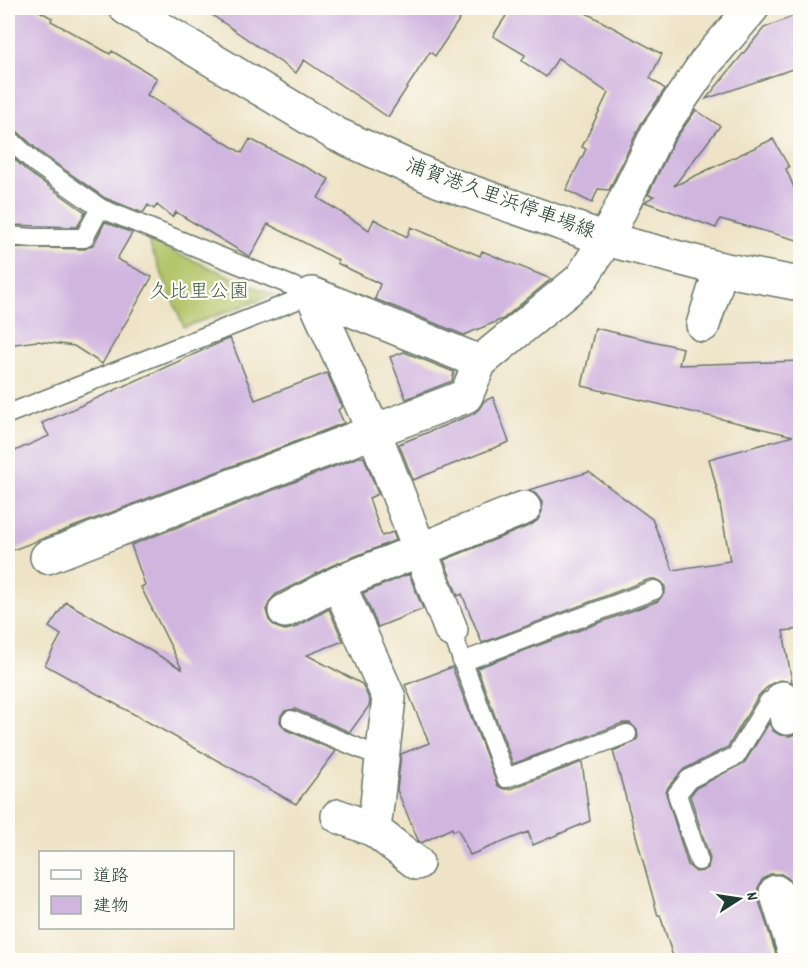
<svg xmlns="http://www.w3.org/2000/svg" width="808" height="968" font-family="Dekko,'Klee One',sans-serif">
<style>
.green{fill:#b2c366;stroke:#68804d;stroke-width:1.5}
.building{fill:#d0b5df}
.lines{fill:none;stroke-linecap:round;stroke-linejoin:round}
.lane-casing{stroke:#677767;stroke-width:21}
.street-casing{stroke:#677767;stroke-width:36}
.secondary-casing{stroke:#677767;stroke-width:36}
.lane{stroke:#fff;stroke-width:18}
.street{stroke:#fff;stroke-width:33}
.secondary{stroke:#fff;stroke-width:33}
.labels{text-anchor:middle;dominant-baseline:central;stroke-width:4.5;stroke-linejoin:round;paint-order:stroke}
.street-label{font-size:20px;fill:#1f3d34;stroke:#fdfcf7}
.park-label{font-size:20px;fill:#445e40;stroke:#fdfcf7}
</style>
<rect width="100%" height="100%" fill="#fdfcf7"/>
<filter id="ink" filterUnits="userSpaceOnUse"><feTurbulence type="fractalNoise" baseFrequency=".0167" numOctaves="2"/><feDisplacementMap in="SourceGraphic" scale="12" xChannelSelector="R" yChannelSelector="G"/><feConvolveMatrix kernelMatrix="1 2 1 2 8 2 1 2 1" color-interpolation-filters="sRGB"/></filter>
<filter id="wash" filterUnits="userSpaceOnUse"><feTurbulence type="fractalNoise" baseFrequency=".008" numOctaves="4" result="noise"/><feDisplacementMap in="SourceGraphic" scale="24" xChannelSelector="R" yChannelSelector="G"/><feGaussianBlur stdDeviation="1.35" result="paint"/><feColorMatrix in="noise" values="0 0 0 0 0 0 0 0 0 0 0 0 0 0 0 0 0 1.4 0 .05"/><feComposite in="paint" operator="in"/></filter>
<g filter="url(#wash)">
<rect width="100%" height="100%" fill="#eee3c6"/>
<path class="green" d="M148,241L274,295L184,327Z"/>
<g id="blocks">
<path class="building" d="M17,8H34L52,18L51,21L110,54L112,51L157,78L147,95L242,153L250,139L329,179L318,198L369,230L374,219L407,237L411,227L480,256L482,251L551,279L503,319L464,335L375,299L380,284L337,263L338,260L268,224L250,257L176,212L172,217L157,205L154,209L148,205L143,213L105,198L41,153L16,130L8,127V23Z
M202,8H467L435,56L430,52L388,117L304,60L296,73Z
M511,8H577L662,54L650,78L665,89L641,124L609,190L598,189L592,203L566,190L586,149L582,147L608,93L558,58L546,77L522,61L525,55L493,36Z
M801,13V66L706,99L764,28Z
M696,110L720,126L674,186L773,139L789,167L786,169L801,204V241L720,219L716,228L645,202L654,196L648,195L674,141Z
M8,153L27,171L85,212L77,227L8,225Z
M105,222L132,233L117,259L152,277L102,364L74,346L37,341L8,345V247L85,249L94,244Z
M595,328L683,348L679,365L801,361V629L783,631L792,682L780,680L771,684L759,695L728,747L684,769L668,787L666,793L688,865L696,872L703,871L708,868L710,858L690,796L696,788L745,762L769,723L773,731L780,735L790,736L798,733L801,741V908L794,886L788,878L781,874H770L762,880L758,888V898L778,960H674L660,915L658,916L613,751L635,742L638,737L637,730L630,723H623L513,764L477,668L658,601L665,592V587L662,582L656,579H650L482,643L462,594L458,596L444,560L531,525L538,520L542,511V502L536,494L529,490L589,472L652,519L673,570L730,561L718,493L709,459L793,436L582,386Z
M230,338L255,400L327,373L342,407L338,410L344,423L8,552V454L49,436L42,423Z
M404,352L454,372L452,381L406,399L390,357Z
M493,397L509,442L413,480L399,444L473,414L479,409L484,401Z
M359,457H364L378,494L369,498L382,536L393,532L396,540L331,566L276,594L270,601L266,610L269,620L276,627L285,630L294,628L329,609L343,641L307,655L362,684L370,701L369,706L350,732L295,709L285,711L281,715L280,722L286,730L336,751L296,804L45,665L61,635L49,627L66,602L182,669L141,587L145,585L131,545Z
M409,574L423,609L378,627L363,593Z
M452,667L498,786L504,789H510L582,762L590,821L533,845L528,832L470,855L458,829L453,831L452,828L421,843L418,840L397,790L401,754L429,743L405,685Z"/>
</g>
</g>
<g filter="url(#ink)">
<use href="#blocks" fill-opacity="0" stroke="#677767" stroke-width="1.5"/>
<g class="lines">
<defs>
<path id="lane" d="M8,138L34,162L100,208L312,294
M8,236L34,238H84L100,208
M8,414L312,294
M451,630L506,778L627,734
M462,662L654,590
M291,720L383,758
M699,861L677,794L689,779L736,756L769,701L800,695"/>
<path id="street" d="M312,294L374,432L451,630
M312,294L480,362
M703,325L721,269
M47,557L466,396L480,362L581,279L606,239
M338,583L389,698L374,830
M285,611L338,583L524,508
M783,698L787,718
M338,816L374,830L417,863
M776,892L797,960"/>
<path id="secondary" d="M126,8L336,134L440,181L606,239L721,269L800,284
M606,239L658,132L706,62L752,8"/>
</defs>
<use href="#lane" class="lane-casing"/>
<use href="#street" class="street-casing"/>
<use href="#secondary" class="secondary-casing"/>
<use href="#lane" class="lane"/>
<use href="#street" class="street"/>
<use href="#secondary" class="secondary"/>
</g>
</g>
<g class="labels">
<g class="street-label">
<text transform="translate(500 200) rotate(20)">浦賀港久里浜停車場線</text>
</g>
<g class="park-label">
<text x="199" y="293">久比里公園</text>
</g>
</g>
<rect width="808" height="968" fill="none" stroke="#fdfcf7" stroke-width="30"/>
<rect x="39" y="851" width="195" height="78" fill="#fdfcf7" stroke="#a4b0a9" stroke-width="1.5"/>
<rect x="51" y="870" width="30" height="9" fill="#ffffff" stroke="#a4b0a9" stroke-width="1.5"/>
<text x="93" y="881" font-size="18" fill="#1f3d34">道路</text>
<rect x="51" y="896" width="30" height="18" fill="#d0b5df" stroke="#a4b0a9" stroke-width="1.5"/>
<text x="93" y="911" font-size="18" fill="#1f3d34">建物</text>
<g transform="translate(739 899) rotate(78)" stroke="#fdfcf7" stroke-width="4.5" paint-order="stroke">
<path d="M0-4.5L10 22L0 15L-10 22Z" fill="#1f3d34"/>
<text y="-9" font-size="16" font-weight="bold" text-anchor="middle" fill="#1f3d34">N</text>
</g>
</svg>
